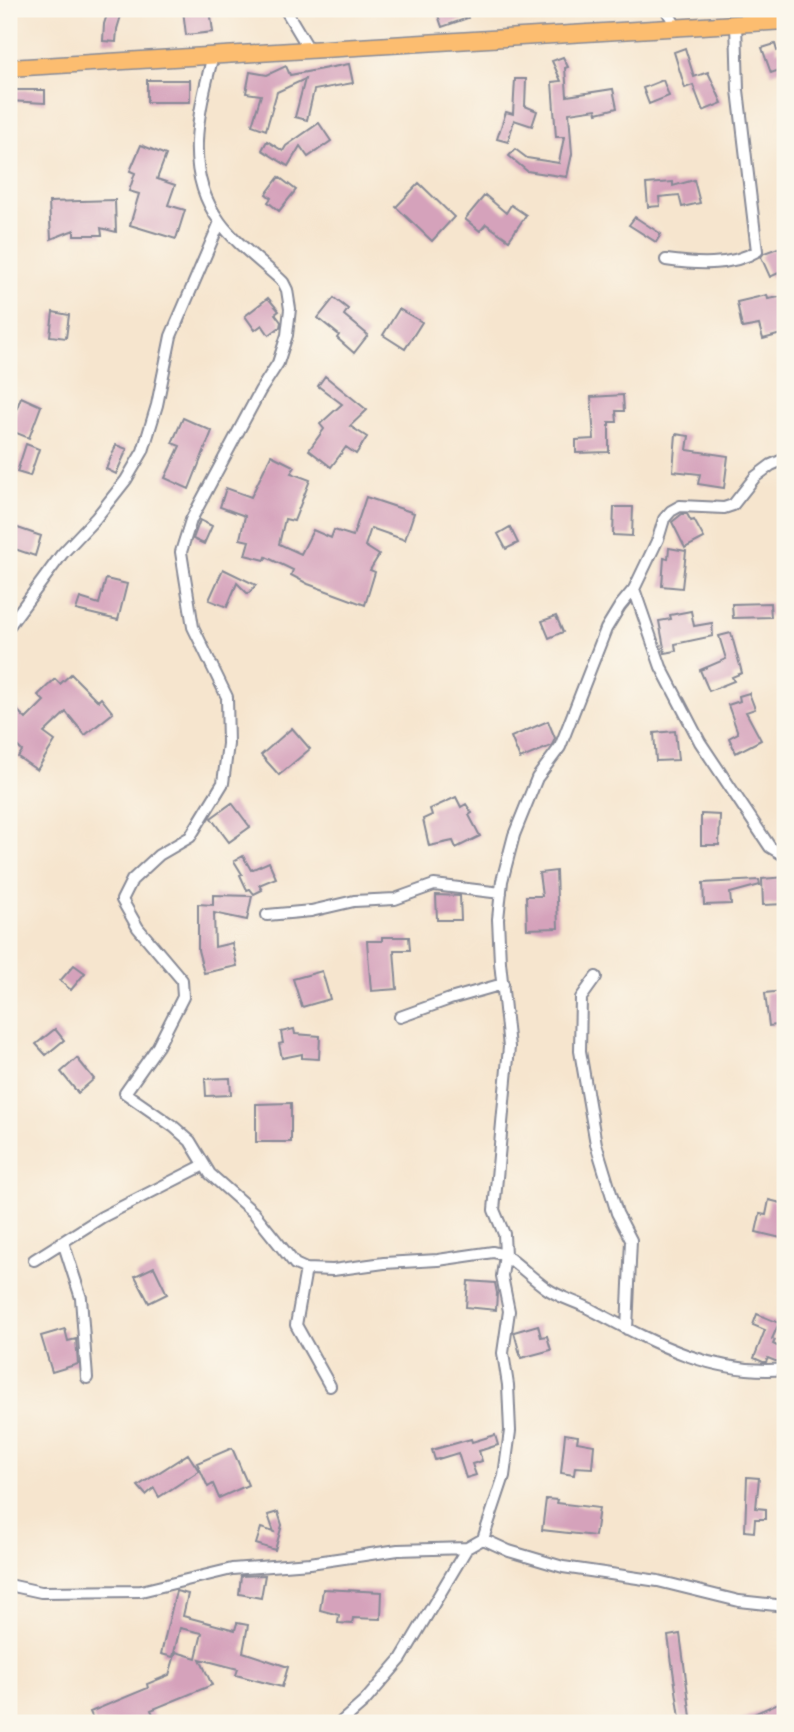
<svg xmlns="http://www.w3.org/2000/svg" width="794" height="1732" font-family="'Architects Daughter',sans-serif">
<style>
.building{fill:#d5a2bb}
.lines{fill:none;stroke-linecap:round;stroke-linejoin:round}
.minor-casing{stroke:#888a96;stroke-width:14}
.primary-casing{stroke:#888a96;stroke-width:19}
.minor{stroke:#fff;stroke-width:10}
.primary{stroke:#fcbd6f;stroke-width:16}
</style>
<rect width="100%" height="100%" fill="#fbf7ec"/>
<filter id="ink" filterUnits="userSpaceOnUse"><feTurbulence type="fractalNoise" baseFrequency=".0143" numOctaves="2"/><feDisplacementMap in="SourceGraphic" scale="14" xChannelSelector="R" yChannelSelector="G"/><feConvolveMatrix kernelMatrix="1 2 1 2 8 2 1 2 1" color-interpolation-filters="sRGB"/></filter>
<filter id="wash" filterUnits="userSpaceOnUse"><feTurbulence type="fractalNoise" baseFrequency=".00686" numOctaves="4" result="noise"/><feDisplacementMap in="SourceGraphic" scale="28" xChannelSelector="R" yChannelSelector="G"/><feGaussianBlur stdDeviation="1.57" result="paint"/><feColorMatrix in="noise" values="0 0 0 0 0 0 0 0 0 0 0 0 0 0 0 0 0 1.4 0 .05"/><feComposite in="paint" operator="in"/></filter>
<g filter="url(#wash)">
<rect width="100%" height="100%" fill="#f6e5ce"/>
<g id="blocks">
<path class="building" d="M109,9H123L117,29L116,42L103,41L104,24Z
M210,9L213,32L186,35L183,10Z
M436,9H465L468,18L442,27Z
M775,44L777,51L785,48V68L771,73L762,48Z
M685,48L694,77L708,72L722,103L703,111L693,85L685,88L674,52Z
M563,57L568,67L565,68L567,96L613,89L617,108L597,113L596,109L569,113L572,154L567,177L527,171L509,156L515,149L527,158L559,163L564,137H556L552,82L561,81L552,61Z
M349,64L353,83L314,90L307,120L295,117L305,79L277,92L266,130L252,125L261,95L246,93L250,72L267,75L286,66L290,75Z
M515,79H526L525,106L537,111L532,126L514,120L508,142L497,139L506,112L513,114Z
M147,80H190V102H147Z
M663,80L669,96L649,104L643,88Z
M9,90H45V103L9,101Z
M319,123L331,141L308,157L300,146L288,166L262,150L267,141L283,151L286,146Z
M141,145L166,155L157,179L175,185L168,205L185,210L176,239L130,225L139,194L129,191L135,173L130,171Z
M279,177L296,190L279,211L268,202L271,198L266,194Z
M694,180L700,203L682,207L679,195L659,197L660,206L648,207L646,184L673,182V186Z
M419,183L454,217L432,241L396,207Z
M485,195L506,213L511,205L526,215L509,240L486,224L480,231L465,219Z
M115,200L116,232L101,228L102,235H74V230L51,239L49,202Z
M635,217L661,234L656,242L629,225Z
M778,248L780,252L785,250V270L770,277L761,257L764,253Z
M767,295L768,299L785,296V333L763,339L759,325L742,328L737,302Z
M268,298L279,311L275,314L281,322L280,327L269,335L262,325L255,330L245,316Z
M334,298L348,309L344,315L368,335L354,353L337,338L339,335L318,318Z
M399,309L422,322L405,349L383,335Z
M53,312L69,315L66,338L50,336Z
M325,376L367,410L350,426L367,437L356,454L346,447L331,467L309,450L324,429L320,424L342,404L318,386Z
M623,395L624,411H616L617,422H609V452L576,453V440L594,439L591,397Z
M21,397L41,406L29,438L9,430Z
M183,418L212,431L189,489L165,478L180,446L172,443Z
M676,434L689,436L687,450L728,456L724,488L698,484L700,474L673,471Z
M26,444L39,449L30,476L17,472Z
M116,445L127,449L116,474L106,469Z
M271,455L295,467L291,473L310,480L294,521L285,519L279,544L301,554L313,530L331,538L334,530L353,536L366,497L414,513L405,540L371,528L365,546L379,555L370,570L375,572L365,605L308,584L291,575L293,570L266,557L265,560L245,555L249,541L240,539L245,516L220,507L226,488L251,497Z
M614,507H633L632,536L613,535Z
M682,514H687L691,521L694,520L704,538L685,548L672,522Z
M200,520L212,526L204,544L193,539Z
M9,525L41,536L35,556L9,547Z
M510,527L518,543L506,549L498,534Z
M669,548L686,551L682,588L662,586L664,558L668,559Z
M223,569L256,585L248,594L237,583L227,607L209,600Z
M106,579L127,584L118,620L76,610L80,598L99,604Z
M770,603L771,617L733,618L732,604Z
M691,611L694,626L712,623L713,636L675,644L676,651L665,653L659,621L671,619L670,615Z
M556,616L563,632L549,638L542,621Z
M731,633L742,673L732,677L734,681L709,691L700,670L726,659L719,636Z
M71,674L98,701L101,698L113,713L85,735L66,712L44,733L55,741L37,770L18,757L22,751L9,738V702L26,719L44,701L38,695L55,679L60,684Z
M749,693L755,709L746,712L761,740L736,753L729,738L738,733L728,705L740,701L739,696Z
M548,721L555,738L553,743L551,746L520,759L511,737Z
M292,728L310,749L279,775L261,755Z
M675,731L678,760L656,761L654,733Z
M456,797L461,807L466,804L472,813L469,815L480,836L456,848L453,841L429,846L423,819L432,815L430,809Z
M232,803L250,827L229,842L211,818Z
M701,814L720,815L719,845H701Z
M243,856L251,870L269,862L276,878L259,885L262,890L254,894L250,889L247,890L240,875L242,874L234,861Z
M556,871L558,928L527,929L526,896H542L539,873Z
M785,877V904L763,905L762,879Z
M759,880L760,885L730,893L731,904L704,905L703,883Z
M213,895L252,896L247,920L214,913L215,947L232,943L237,966L204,973L198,950V904L213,905Z
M436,895L460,896L461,920H437Z
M382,937H409L410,950H394L397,989L371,991L367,941H382Z
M74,965L85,973L71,990L60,981Z
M322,971L330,999L302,1007L293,979Z
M784,991L785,1024L769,1026L765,993Z
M55,1029L64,1040L46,1055L36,1044Z
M294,1029L295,1034L320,1036L319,1059L302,1058V1054L282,1058L279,1044L283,1043L281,1032Z
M77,1058L94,1079L78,1093L61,1072Z
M230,1078L231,1095L206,1096L205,1079Z
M291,1103V1142H256V1104Z
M769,1200L785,1204V1239L756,1232L760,1214L766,1215Z
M154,1267L167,1294L149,1303L135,1276Z
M468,1281L495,1283L497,1293L496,1310L466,1307Z
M757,1314L779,1323L772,1339L775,1340L773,1344L785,1350V1361H775L768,1358L766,1362H763L754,1358L765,1330L753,1325Z
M538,1325L541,1337L547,1336L551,1350L521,1358L514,1332Z
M65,1329L68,1341L76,1339L78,1364L52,1372L41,1336Z
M565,1434L578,1436L577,1442L594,1445L592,1468L575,1467L574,1475L561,1473Z
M495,1435L498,1445L479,1451L482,1461L472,1464L476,1475L466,1478L458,1453L435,1460L432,1450L471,1439L472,1442Z
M232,1448L248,1485L219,1498L213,1484L208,1487L197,1463Z
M188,1454L199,1471L159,1497L154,1488L146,1495L138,1486Z
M747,1477L759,1478L756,1508L766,1509V1519H755L754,1532L745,1531Z
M546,1499L557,1500L556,1503L599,1508L595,1536L542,1530Z
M278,1512L282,1525L275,1550L256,1544L261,1528L274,1532L268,1515Z
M265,1575L261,1598L239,1594L241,1576Z
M323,1589L382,1592L381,1619L353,1618L352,1624L338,1623L339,1615L320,1610Z
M176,1591L188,1594L183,1616L235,1630L237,1623L248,1625L243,1652L288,1667L282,1687L236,1675L238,1669L200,1659L212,1685L151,1710L157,1723H95L90,1712L148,1688L147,1684L169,1675L176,1652L196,1658L202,1633L180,1628L173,1657L161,1654Z
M680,1634L691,1717L680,1718L668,1636Z
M785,1700V1718L774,1723H734Z"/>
</g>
</g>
<g filter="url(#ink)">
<use href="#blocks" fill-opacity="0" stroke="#888a96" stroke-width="2"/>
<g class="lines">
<defs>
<path id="minor" d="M285,9L309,49
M666,9L677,28
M666,260C695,264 730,267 757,251L738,90L736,24
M785,459L771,465L755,477L733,505L724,508L680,506L671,511L664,519L658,539L634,589L620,606L606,629L560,747L537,778L514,835L502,881L498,919L500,962L509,1047L494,1210L504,1234L505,1255C519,1265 532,1278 546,1288C560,1298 575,1301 590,1309C652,1342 712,1376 785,1369
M634,589L661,667L700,742L770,847L785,856
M9,626L62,554L96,518L126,480L143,451L157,405L171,336L220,222
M267,915L311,911L354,901L395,899L434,885L501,893
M596,977L581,998L580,1051L596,1144L617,1213L631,1240L627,1329
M400,1017L450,999L503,984
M63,1242L81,1298L87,1378
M34,1260L102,1217L204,1165
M306,1269L296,1325L330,1386
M483,1539L509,1551L563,1567L658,1581L739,1601L785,1606
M9,1585L41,1592L141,1591L232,1569L310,1563L398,1550L467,1548L483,1539L504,1476L510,1431L508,1385L503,1353L509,1311L502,1276L505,1255L493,1252L438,1260L384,1263L333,1270L306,1269L295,1264L254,1213L210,1174L190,1141L174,1127L125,1093L158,1046L183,997L182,980L138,928L122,900L132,880L159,855L190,837L223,783L228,744L227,697L193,627L181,552L191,520L260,391L278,363L287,335L290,309L287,290L283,282C263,263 236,244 220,222C182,171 199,111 213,55
M340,1723L364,1702L401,1659L467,1548"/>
<path id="primary" d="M9,68L785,21"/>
</defs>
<use href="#minor" class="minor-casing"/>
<use href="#primary" class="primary-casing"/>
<use href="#minor" class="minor"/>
<use href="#primary" class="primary"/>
</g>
</g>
<rect width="794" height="1732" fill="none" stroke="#fbf7ec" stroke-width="35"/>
</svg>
